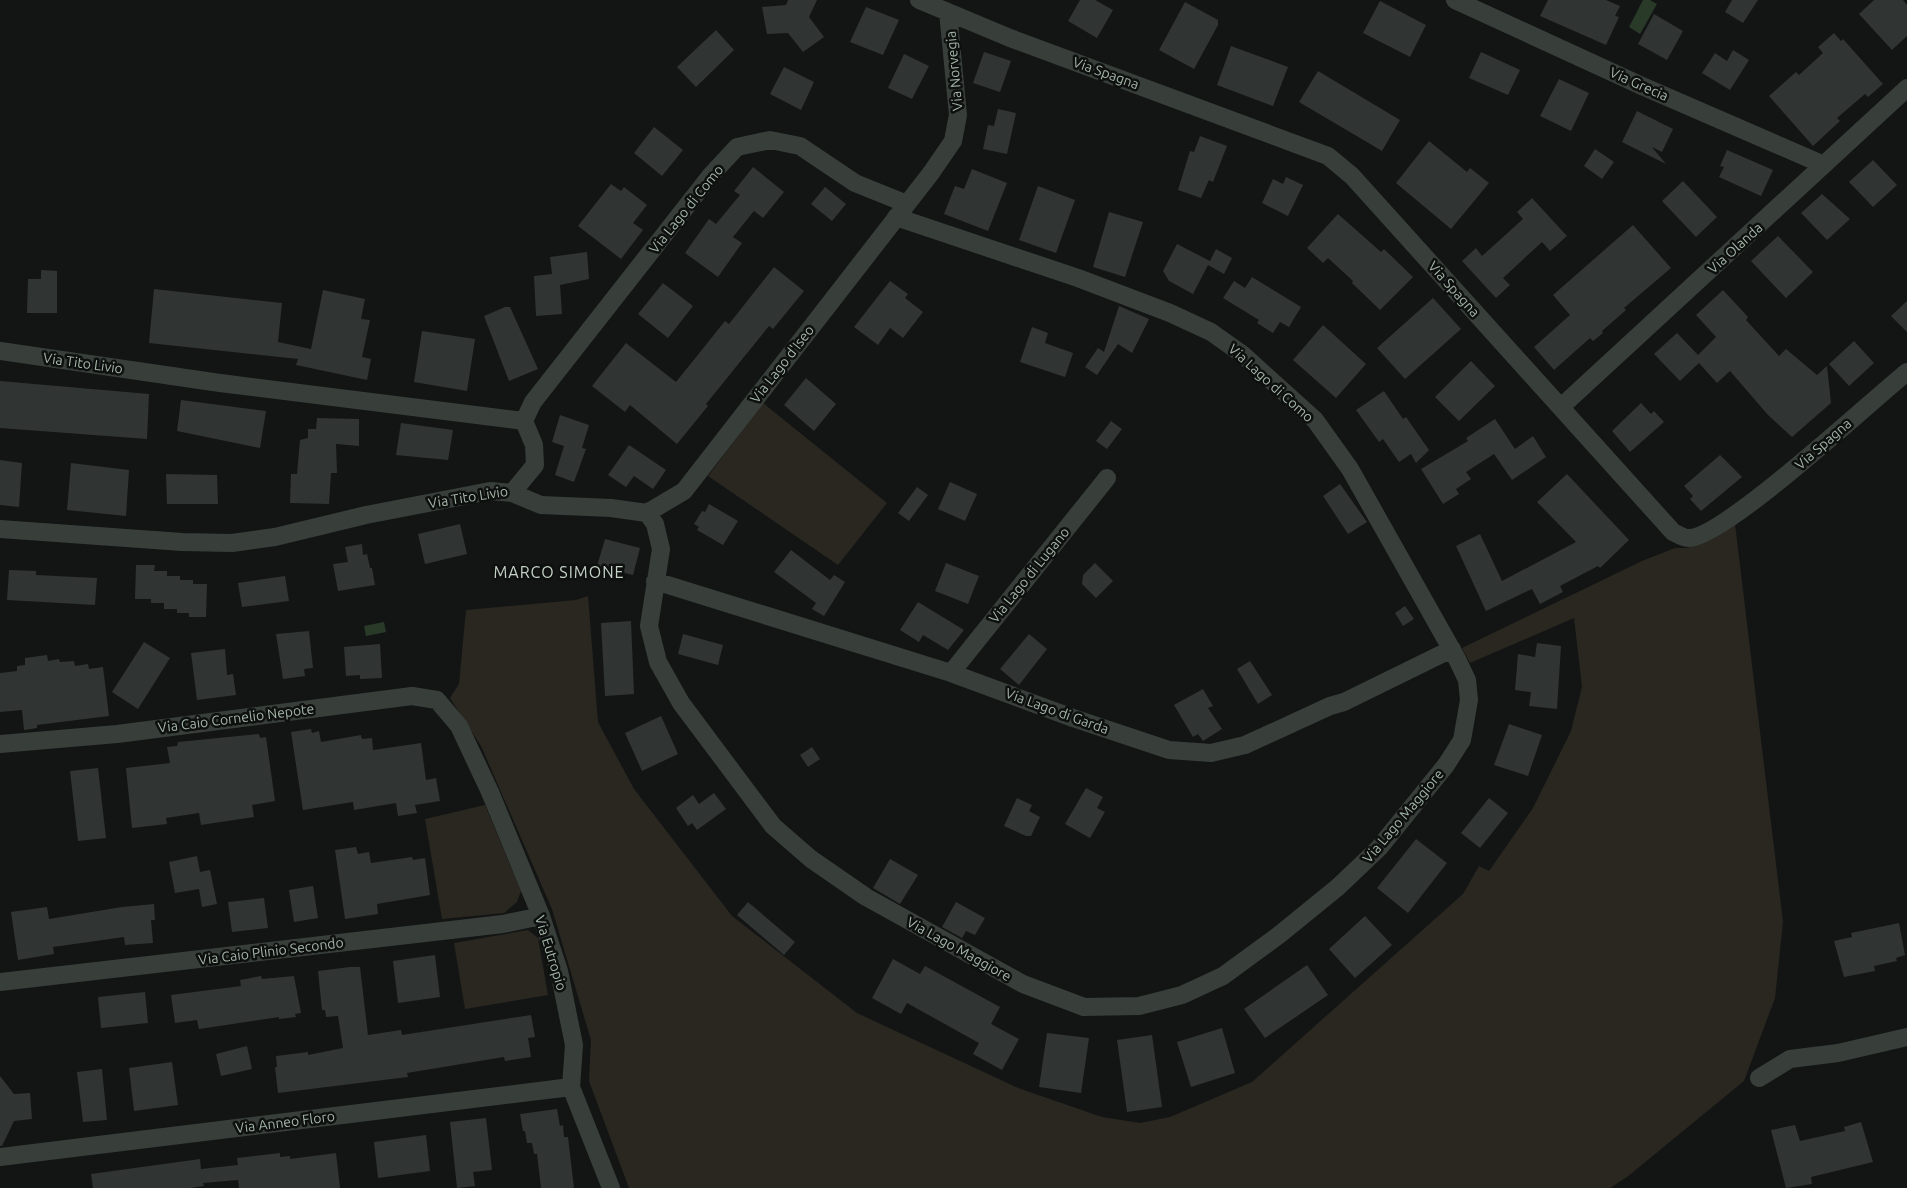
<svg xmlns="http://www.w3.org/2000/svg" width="1907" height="1188" font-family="Ubuntu,sans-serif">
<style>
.green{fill:#2a2721}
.water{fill:#293a29}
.building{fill:#303432}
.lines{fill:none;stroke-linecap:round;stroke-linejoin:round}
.street{stroke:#383f3b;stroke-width:18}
.labels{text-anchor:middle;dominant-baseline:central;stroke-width:5;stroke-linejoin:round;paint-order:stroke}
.street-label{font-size:14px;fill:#a4b6a8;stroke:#0e100f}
.quarter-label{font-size:16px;letter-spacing:1px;fill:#c5d2c8;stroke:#0e100f}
</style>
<rect width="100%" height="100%" fill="#131514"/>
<path class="green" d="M763,403L887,503L838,565L708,476Z
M1735,524L1783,922L1775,998L1744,1081L1627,1177L1610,1188H629L589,1081L591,1040L552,909L481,746L450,698L459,684L466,610L576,600L588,596L598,722L634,789L732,916L857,1013L1018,1088L1102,1117L1140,1123L1170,1117L1252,1082L1463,894L1479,866L1489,871L1533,808L1571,731L1582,687L1574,618L1470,663L1462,648L1642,561L1675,548H1688Z
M485,805L521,891L517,902L504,913L442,919L425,819Z
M528,930L538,938L548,995L465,1009L454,943Z"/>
<path class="water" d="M1643,0H1650L1657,4L1640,34L1629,27Z
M384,622L386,632L366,636L364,626Z"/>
<path class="building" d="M788,0H817L809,17L824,37L803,52L788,33L767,34L762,7L786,5Z
M1080,0H1095L1113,10L1097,38L1068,21Z
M1548,0H1606L1620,6L1615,16L1619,17L1606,45L1540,16Z
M1732,0H1758L1743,23L1725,12Z
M1874,0H1903L1907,5V36L1892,50L1859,14Z
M1380,1L1426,25L1410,57L1363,33Z
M1185,2L1218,20V25L1194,69L1159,50Z
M866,7L899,20L883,55L850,42Z
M1654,14L1683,31L1667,60L1638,44Z
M716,30L734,50L696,87L677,67Z
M1834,33L1841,41L1843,39L1883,84L1868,97L1865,94L1837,118L1840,121L1813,146L1769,96L1796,72L1799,75L1823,53L1818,47Z
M1231,46L1288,67L1273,106L1217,85Z
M1733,50L1749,60L1730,90L1702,73L1715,53L1727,61Z
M984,52L1011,61L1000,92L973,83Z
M1481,52L1520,70L1508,95L1469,78Z
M904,54L929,66L912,99L888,88Z
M784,67L814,82L801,110L770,94Z
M1318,71L1400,120L1382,151L1299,102Z
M1559,79L1589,93L1571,131L1540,116Z
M998,109L1016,113L1007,154L983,149L988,125L994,126Z
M1637,111L1673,129L1662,152L1652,147L1666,164L1622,142Z
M654,127L683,150L662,176L634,153Z
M1200,136L1227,146L1213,182L1209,180L1201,198L1178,190L1190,151L1194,152Z
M1429,141L1467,172L1470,168L1489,183L1451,229L1396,183Z
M1595,149L1614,162L1602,179L1584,166Z
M1727,150L1773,170L1761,196L1719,177L1724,167L1720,166Z
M1873,160L1897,185L1873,207L1849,182Z
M753,167L784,192L763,218L754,211L733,237L742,243L718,277L685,253L709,219L716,224L740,195L734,191Z
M972,169L1007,183L988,231L944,214L955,186L964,189Z
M1286,177L1303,185L1288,216L1262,203L1273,179L1283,184Z
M1683,181L1717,217L1696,237L1662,201Z
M611,184L621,191L624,187L647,205L633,223L643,230L621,259L578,226Z
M1038,186L1075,200L1056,253L1019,240Z
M825,187L846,204L832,221L811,204Z
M1822,194L1850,219L1827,240L1801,213Z
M1532,198L1567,236L1550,251L1542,242L1503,278L1510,285L1496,298L1462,261L1476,248L1482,256L1523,219L1517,212Z
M1109,212L1143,222L1125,277L1093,267Z
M1338,214L1381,252L1384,249L1413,277L1380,310L1352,283L1353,281L1328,258L1323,263L1307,248Z
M1633,225L1671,268L1624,308L1626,310L1602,331L1603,333L1593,341L1590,338L1554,370L1534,347L1570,315L1553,295Z
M1778,236L1813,272L1786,298L1751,261Z
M1177,244L1210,261L1216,249L1232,258L1224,274L1208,265L1193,294L1169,281L1163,271Z
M587,252L589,279L560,285L562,314L536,316L534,276L552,274L550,257Z
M774,267L804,291L773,329L769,326L706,404L708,406L677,444L630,405L625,412L592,386L626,343L676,382L725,321L729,324Z
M41,270L57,271V313H27L28,279H41Z
M1252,277L1301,307L1289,327L1280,322L1273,333L1257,323L1259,320L1223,298L1234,281L1245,288Z
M890,281L908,294L905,298L923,312L903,338L890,328L878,345L854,327Z
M663,283L693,306L668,338L638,314Z
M154,289L282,303L278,342L311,349L323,290L365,299L361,319L370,320L362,357L371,359L367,380L296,365L298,359L149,343Z
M1723,290L1748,317L1746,320L1779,356L1786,349L1817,375L1827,366L1831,403L1792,437L1768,415L1730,371L1717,383L1699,363L1680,381L1654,354L1677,333L1698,355L1716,337L1696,315Z
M1433,298L1461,329L1405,379L1377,348Z
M1907,301V332L1891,316Z
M1119,306L1149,319L1132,353L1118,344L1097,375L1085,367L1098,348L1104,352Z
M505,307H510L538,369L509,381L484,316Z
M1323,325L1366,364L1336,398L1293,360Z
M1032,327L1048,333L1045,343L1073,353L1065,377L1020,362Z
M422,331L475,339L467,391L414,382Z
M1854,341L1874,363L1849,386L1829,364Z
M1471,361L1495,386L1459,421L1435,397Z
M806,378L836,404L814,431L784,405Z
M0,381L149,394L147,439L0,428Z
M1384,391L1403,419L1406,417L1429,450L1416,463L1411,454L1399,462L1383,439L1379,442L1356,410Z
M181,400L266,411L260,448L177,431Z
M1641,403L1651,414L1654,411L1664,422L1630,452L1612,431Z
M560,415L589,425L582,448L586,449L574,482L555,475L564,446L552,442Z
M317,418L359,419V446L336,444L337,473H331L329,504L290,503L291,474H297L300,440L308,438V429H316Z
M1495,419L1515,449L1533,436L1546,457L1512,480L1494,454L1466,472L1471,479L1456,489L1459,494L1443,504L1421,469L1468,441L1466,438Z
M1111,421L1122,429L1107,449L1096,441Z
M401,423L453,430L448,460L396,455Z
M629,445L666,470L653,489L634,476L626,487L608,475Z
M1720,455L1742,477L1701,511L1690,499L1693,496L1684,486Z
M0,460L22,463L19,507L0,505Z
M71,463L129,470L126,516L67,510Z
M166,474L217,475L218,504H167Z
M1567,474L1629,540L1600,568L1598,566L1560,586L1563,592L1540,604L1532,589L1486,611L1456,546L1480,534L1502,581L1576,542L1537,502Z
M950,482L977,494L965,521L938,509Z
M1340,484L1367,522L1348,534L1323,496Z
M917,487L928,495L909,521L898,513Z
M709,504L738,521L723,545L697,530L699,527L694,524L702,511L705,512Z
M460,524L467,554L425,564L418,534Z
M605,539L640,548L633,575L597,566Z
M362,544L363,555L367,554L370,568H372L375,585L338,591L333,564L348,562L345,547Z
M791,550L830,580L834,575L845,582L824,616L812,609L816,603L774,572Z
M946,563L979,576L968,604L935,591Z
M1095,563L1113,581L1096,598L1082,584L1083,575Z
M136,565H155L154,571H167V576H180V580H193V584H207L206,617H189V613H177V609H164V603H151V599H135Z
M9,570L36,571V575L97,578L95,605L7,600Z
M285,576L289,601L242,607L238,583Z
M918,602L964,630L948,650L923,635L919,642L900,630Z
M1405,606L1414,619L1403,626L1395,613Z
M631,621L634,694L605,696L601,623Z
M309,631L313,668L304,669L305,676L283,679L276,634Z
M683,634L723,645L718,665L678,654Z
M1029,634L1047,649L1019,685L1000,669Z
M144,642L170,658L138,709L112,692Z
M1537,643L1561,646L1557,709L1529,706L1531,692L1515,690L1518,654L1535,657Z
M380,644L382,678L360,679V675L346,676L344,647Z
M225,649L227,675L233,674L236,695L197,700L191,653Z
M47,655L48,661L59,659L60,662L74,661L75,666L88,664L89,669L103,667L109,716L37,725V728L24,730L22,710L0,712V673L17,671V666L25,665V658Z
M1250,661L1272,695L1258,704L1237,669Z
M1203,689L1213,706L1208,708L1222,729L1203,741L1198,734L1193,737L1174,705Z
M661,716L678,754L642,771L625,733Z
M1509,724L1542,735L1528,776L1494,765Z
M311,729L312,733L319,731L321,742L361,735L362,739L372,738L373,750L421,743L426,780L436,778L440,801L415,805L417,813L398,816L396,803L354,810L353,802L303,810L291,732Z
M259,734L260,738L266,737L275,801L252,805L254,817L201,825L199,813L166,818L167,824L132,828L126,768L170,763L167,747L177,746L178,742Z
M812,747L820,759L808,767L800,755Z
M98,768L106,838L78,841L70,771Z
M1086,788L1103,797L1097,808L1105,812L1090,838L1065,824Z
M714,793L726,809L697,830L692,823L688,826L676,808L693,795L699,804Z
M1017,798L1032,805L1029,811L1040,817L1031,836H1026L1004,826Z
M1489,798L1508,813L1480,848L1461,833Z
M1416,839L1447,863L1408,913L1377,888Z
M356,847L358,854L369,852L371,863L412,857L413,860L425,858L430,895L377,904L378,914L345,919L335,850Z
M197,856L200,872L210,870L217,904L202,907L199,889L175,893L169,862Z
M890,859L918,875L900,904L873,888Z
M313,886L318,918L294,922L289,890Z
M264,898L268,928L232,932L228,902Z
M748,902L795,942L784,955L737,915Z
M956,902L985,918L975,935L966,931L962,938L942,927Z
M154,904L155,920H151L153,943L125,945L124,937L53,947L54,954L18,960L11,912L47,907L49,919L122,907Z
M1365,916L1392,945L1355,978L1329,949Z
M1899,923L1905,955L1896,958L1897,961L1874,966L1875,971L1844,977L1834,941L1852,937L1851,933Z
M435,955L440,997L398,1003L393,961Z
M893,959L920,974L925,966L1000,1007L991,1024L1019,1039L1002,1070L973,1054L979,1043L907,1003L901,1014L872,998Z
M1307,965L1328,995L1265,1038L1244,1009Z
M350,967H360L368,1035L401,1030L402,1035L531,1015L535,1037L528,1038L531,1057L505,1061L504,1057L407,1073L408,1077L278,1093L275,1067H277L276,1056L308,1052V1055L343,1048L338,1016L326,1017L325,1010H322L318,971Z
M261,976L262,979L294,976L301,1013L295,1014L296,1017L279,1019V1017L199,1029L197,1020L175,1023L171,995L241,986L240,980Z
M145,992L148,1023L101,1028L98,997Z
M1222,1028L1235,1073L1191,1087L1177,1042Z
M1047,1033L1089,1038L1081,1093L1039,1087Z
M1152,1035L1162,1107L1127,1112L1117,1040Z
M247,1046L252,1069L221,1076L216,1054Z
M172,1062L178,1105L134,1111L129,1068Z
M102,1069L107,1120L83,1122L77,1072Z
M0,1076L14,1094L30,1093L32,1119L14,1121L2,1146H0Z
M557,1109L560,1126L563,1125L564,1137H568L574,1188H541L537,1154H534L532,1143H527L525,1131H523L520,1114Z
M486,1118L492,1170L473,1172L475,1186L457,1188L450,1122Z
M1861,1122L1873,1162L1811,1177L1812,1184L1786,1188L1771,1130L1795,1125L1800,1141L1845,1131L1844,1127Z
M426,1135L430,1171L378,1178L374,1142Z
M280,1153V1157L290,1156V1159L336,1153L340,1188H239L238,1180L203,1183L204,1186L190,1188H93L91,1174L200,1159L201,1169L238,1165L237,1158Z"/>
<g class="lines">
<path class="street" d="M919,0L1010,38L1328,156L1352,176L1673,532C1677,534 1683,538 1688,538C1722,540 1873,399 1907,372
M1455,0L1642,86L1824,165
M0,351L220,383L524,421
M1561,407L1907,88
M524,421L533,402L711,175L737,147L770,140L800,146L855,183L907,204
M512,493L541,505L611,508L647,513L655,524L661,549L649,626L658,662L681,703L773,826L811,859L866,897L1023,984L1084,1007L1139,1006L1182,995L1223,976L1279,935L1338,887L1379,848L1446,765L1462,740L1469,700L1467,680L1457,659L1350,469L1315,420L1242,354L1211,332L1170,313L1078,278L896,217
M647,513L684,491L931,173L953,141L958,115L948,12
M0,529L182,542L232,543L275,537L366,515L490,491L512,493L535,465L534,445L524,421
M655,581L951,673L1073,718L1169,750L1211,753L1245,745L1330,706L1344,702L1452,649
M951,673L1107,478
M0,744L117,734L412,696L437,700L459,726L490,792L541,916L559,971L574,1045L571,1087L611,1188
M0,982L503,924L541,916
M1759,1078L1790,1059L1838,1053L1907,1037
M0,1157L571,1087"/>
</g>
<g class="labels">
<g class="street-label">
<text transform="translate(954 71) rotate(-95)">Via Norvegia</text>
<text transform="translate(1106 73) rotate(20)">Via Spagna</text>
<text transform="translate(1639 84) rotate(24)">Via Grecia</text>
<text transform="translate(686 209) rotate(-51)">Via Lago di Como</text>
<text transform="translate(1735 248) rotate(-42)">Via Olanda</text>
<text transform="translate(1454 289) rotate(48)">Via Spagna</text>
<text transform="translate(83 363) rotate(8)">Via Tito Livio</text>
<text transform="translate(782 364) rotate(-52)">Via Lago d'Iseo</text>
<text transform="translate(1271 383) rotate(42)">Via Lago di Como</text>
<text transform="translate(1823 444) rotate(-41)">Via Spagna</text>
<text transform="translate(468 497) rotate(-9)">Via Tito Livio</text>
<text transform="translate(1029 575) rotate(-51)">Via Lago di Lugano</text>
<text transform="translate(1057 711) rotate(20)">Via Lago di Garda</text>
<text transform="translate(236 718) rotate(-7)">Via Caio Cornelio Nepote</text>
<text transform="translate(1403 816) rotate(-50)">Via Lago Maggiore</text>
<text transform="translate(959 949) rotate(29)">Via Lago Maggiore</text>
<text transform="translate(271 951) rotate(-7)">Via Caio Plinio Secondo</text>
<text transform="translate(551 953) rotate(73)">Via Eutropio</text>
<text transform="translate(285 1122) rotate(-7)">Via Anneo Floro</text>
</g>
<g class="quarter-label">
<text x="559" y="572">MARCO SIMONE</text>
</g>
</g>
</svg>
